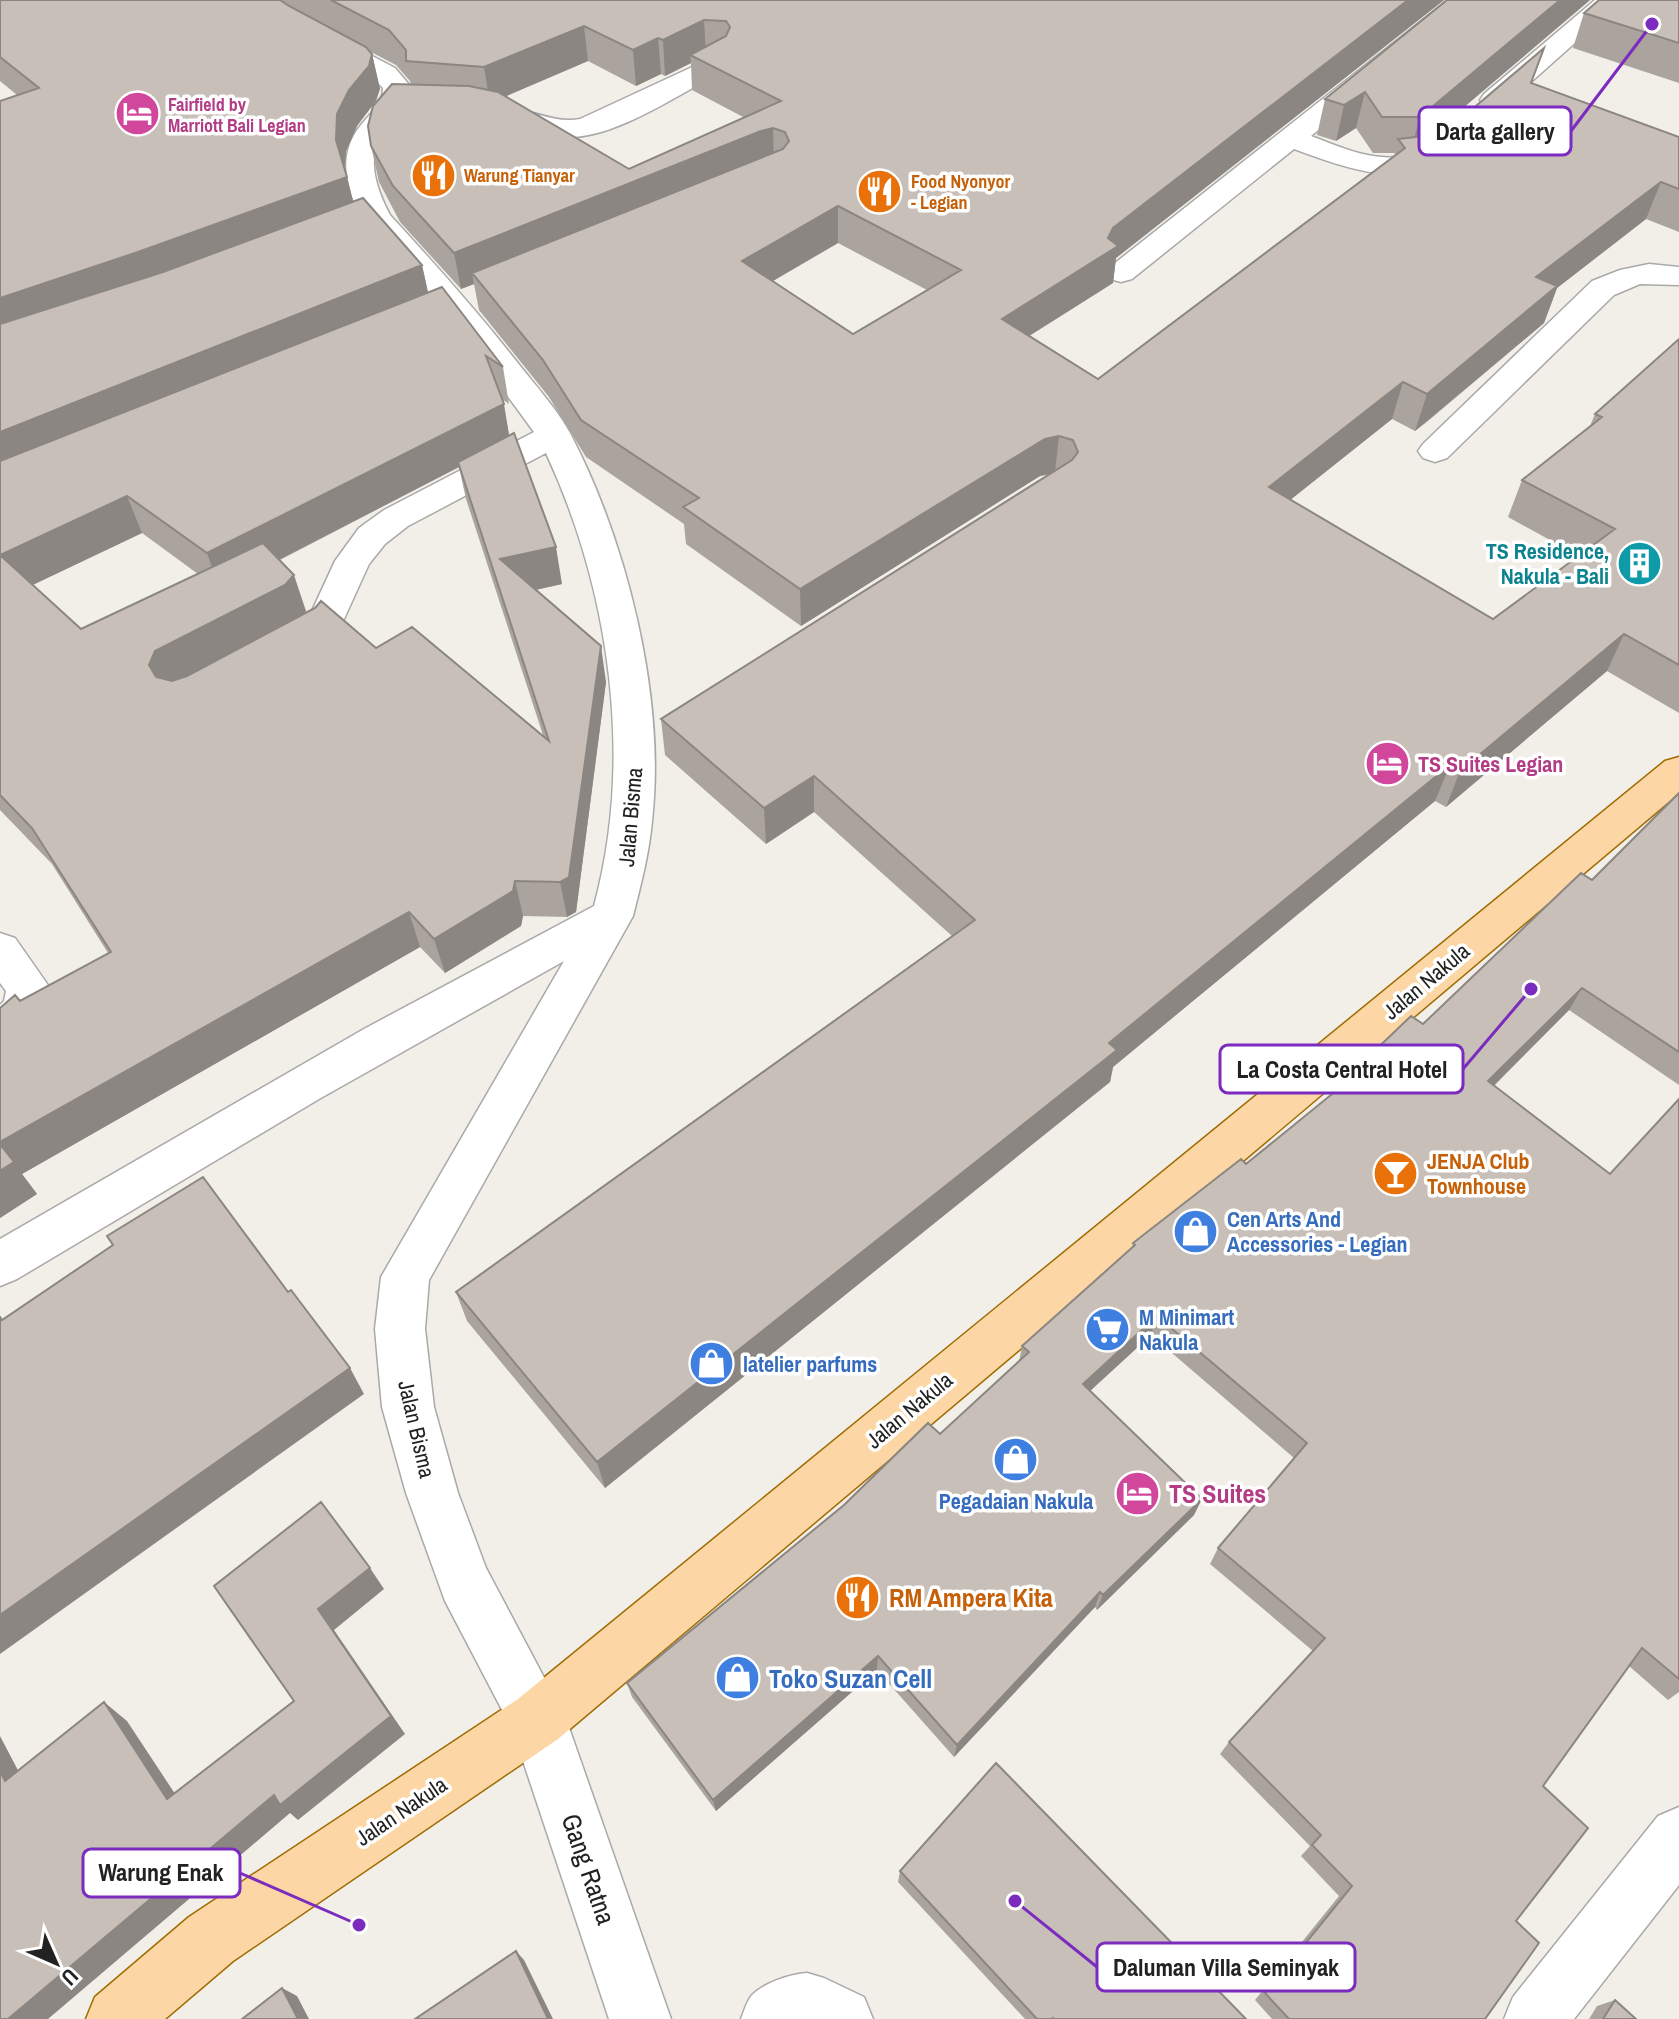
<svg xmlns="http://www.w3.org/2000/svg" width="1679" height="2019" font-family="'Archivo Narrow',sans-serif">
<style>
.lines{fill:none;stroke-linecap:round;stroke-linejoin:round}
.minor-casing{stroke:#a9a9a9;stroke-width:3}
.major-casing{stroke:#a06b00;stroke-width:3}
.minor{fill:#fff;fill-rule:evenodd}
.major{fill:#fcd6a4;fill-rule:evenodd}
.wall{fill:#aba49e;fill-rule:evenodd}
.shaded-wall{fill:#8b8681}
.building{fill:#c7bfb8;stroke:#8b8681;stroke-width:2;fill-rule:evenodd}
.labels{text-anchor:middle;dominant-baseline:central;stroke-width:7;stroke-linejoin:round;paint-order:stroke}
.far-hotel-label{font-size:18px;font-weight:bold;fill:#b23c85;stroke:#fff;text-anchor:start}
.far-food-label{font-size:18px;font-weight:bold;fill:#c56008;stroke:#fff;text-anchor:start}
.culture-label{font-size:22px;font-weight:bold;fill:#0d838f;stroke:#fff;text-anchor:end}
.hotel-label{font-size:22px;font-weight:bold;fill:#b23c85;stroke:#fff;text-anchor:start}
.street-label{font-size:22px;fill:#222;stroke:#fff}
.food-label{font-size:22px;font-weight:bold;fill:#c56008;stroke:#fff;text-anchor:start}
.shop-label{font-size:22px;font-weight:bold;fill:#366cbe;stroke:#fff;text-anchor:start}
.near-hotel-label{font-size:26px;font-weight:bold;fill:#b23c85;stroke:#fff;text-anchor:start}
.near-food-label{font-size:26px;font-weight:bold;fill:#c56008;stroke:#fff;text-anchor:start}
.near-shop-label{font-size:26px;font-weight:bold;fill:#366cbe;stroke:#fff;text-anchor:start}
.near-street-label{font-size:26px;fill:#222;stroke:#fff}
.leader{fill:none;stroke:#7b2cbf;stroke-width:3}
.callout-dot{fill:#7b2cbf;stroke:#fff;stroke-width:3}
.callout{fill:#fff;stroke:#7b2cbf;stroke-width:3}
.callout-label{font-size:24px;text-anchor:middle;font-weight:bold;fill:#222}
</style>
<rect width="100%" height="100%" fill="#f2efe9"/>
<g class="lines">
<defs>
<path id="minor" d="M244,0H275L317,27L395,68L411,87C411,109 394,118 382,135C365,160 378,192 390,215C434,263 477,311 517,362C535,385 557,409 571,435C627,543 666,698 652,821C649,854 641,884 633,916L429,1280L425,1329L434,1407L458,1493L486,1568L566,1719L671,2019H609L513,1731L445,1601L406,1493L382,1407L375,1329L381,1277L564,961L319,1099L17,1279L0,1286V1239L364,1029L594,906C634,759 610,591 546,453L408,526L385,544L369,564L339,630L299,656L286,660L273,656L267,647L273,638L311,613L335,561L359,528L384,510L534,432L465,338L367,225C346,195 336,155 361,125C371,112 383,105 383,88L375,80L299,39Z
M1448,0H1477L1311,136C1338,146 1367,160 1397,157C1416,155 1425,139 1445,144L1449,150C1417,197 1335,164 1294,149L1132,279L1121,282L1110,279L1106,273L1110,267Z
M1595,0H1623L1504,106L1494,108L1484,106L1480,100L1484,94Z
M716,56L725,58L729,64L725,70C682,92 614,140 565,137C540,136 515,127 491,121L487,115L491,109C520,102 550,125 580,119Z
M1649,264L1679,267V285L1640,284L1614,295L1447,458L1435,462L1423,458L1418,451L1423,444L1592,281L1620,270Z
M0,933L15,938L50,988C46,1019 30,1039 0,1049V1005L4,1001L6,991L0,983Z
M1679,1807V1885L1574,2019H1504L1513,1997L1658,1816Z
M807,1973L824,1978L864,1997L873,2019H741C744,2011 747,2001 752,1995C764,1983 790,1974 807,1973Z"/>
<path id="major" d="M1679,757V793L558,1739L233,1961L165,2019H86L95,1997L189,1917L518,1699L1665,761Z"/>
</defs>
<use href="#minor" class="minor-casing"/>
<use href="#major" class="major-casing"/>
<use href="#minor" class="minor"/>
<use href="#major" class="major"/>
</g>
<path class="wall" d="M0,0L289,6L297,11L281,0H1444L1116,258L1113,283L1029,336L1098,379L1394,157L1395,153H1373L1356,128L1336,141L1317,135L1325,99L1447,0H1590L1431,135L1443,134L1532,83L1679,137V232L1646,219L1557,288L1544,323L1428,421L1415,431L1392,419L1290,500L1493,619L1579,556L1508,517L1522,480L1590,426L1595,414L1679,339V713L1607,671L1446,807L1435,801L1113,1067L1110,1082L605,1488L467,1321L456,1292L952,936L814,812L766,844L665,755L661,719L1051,474L1040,476L801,626L686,544L684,524L586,457L549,397L479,310L474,284L461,289L400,222L379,182L371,146L411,85L410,81L396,65L371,52L372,54L380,89L357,126L346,151L345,168L353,202L422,265L428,292L503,367L509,404L502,399L509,435L562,584L536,590L606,682L576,912L567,917L523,916L521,926L445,973L420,947L22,1174L37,1194L0,1218L20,1001L108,953L52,864L0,810V101L17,95L0,81ZM588,61L636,86L661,74L665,76L691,63L692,90L745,118L629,169L506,96ZM838,243L927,290L853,334L772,281ZM459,467L466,499L543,735L376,648L304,614L306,611L280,560ZM142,533L198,574L81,629L32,585Z
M1679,0V83L1573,48L1584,13Z
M1679,793V1085L1569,1010L1494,1086L1610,1174L1679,1099V1692L1668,1700L1629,1666L1543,1786L1516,1921L1485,2019H1272L1255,2000L1339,1896L1301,1856L1310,1846L1220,1754L1229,1742L1313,1651L1210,1564L1218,1548L1294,1458L1151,1335L1090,1391L1194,1515L1097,1610L1095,1607L954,1757L877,1670L716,1811L632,1697L627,1683L844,1505L940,1434L1019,1362L1022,1346L1132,1248L1133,1243L1246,1164L1360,1071L1365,1060L1423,1024L1592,880Z
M900,1871L1246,2019H1025L898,1882Z
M1615,2000L1636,2019H1589L1597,2006Z"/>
<path class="shaded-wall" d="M1408,0H1444L1116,258L1113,283L999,355L1002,319L1113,228Z
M1560,0H1590L1410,153L1420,117Z
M704,20L706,55H690L691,63L665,76L663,40Z
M584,26L588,61L490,103L484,67Z
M658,38L661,74L636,86L633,50Z
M372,54L380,89L376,101L357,126L346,151L344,176L336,140L337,114L349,90Z
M1365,92L1356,128L1336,141L1344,105Z
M773,128L774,164L472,273L474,284L461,289L454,253L761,131Z
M347,177L356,213L0,340V298Z
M1661,182L1646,219L1557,288L1544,323L1415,431L1427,394L1536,277Z
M838,206V243L744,298L742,261Z
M422,265L430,302L0,476V432Z
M1403,382L1392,419L1260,524L1269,487Z
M504,404L510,441L458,462L459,467L220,590L207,553Z
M1059,436L1055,473L1040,476L801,626L800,589L1045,439Z
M127,496L142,533L18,592L0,555Z
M556,547L562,584L507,596L500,559Z
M294,575L306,611L297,622L164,701L149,665L155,651Z
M1624,634L1607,671L1446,807L1460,771Z
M601,646L606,682L576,912L567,917L560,882Z
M1450,765L1435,801L1113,1067L1110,1082L605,1488L597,1462Z
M814,776V812L766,844L764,808Z
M515,881L523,916L521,926L445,973L434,939Z
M409,912L420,947L22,1174L37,1194L0,1218V1142Z
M1582,988L1569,1010L1476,1103L1488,1081Z
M1157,1316L1151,1335L1078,1402L1083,1384Z
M350,1368L364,1394L0,1654V1615Z
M1202,1499L1194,1515L1097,1610L1103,1595Z
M370,1568L384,1589L334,1630L405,1734L298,1820L290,1813L48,2019H8L274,1795L318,1609Z
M1100,1592L1095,1607L954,1757L957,1745Z
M878,1656L877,1670L716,1811L713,1800Z
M104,1702L127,1721L189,1815L167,1799Z
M0,1736L32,1797L5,1781L0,1771Z
M516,1951L524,1960L553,2019H548Z
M282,1988L297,1996L309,2019H298Z"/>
<path class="building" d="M0,0H280L289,6L366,47L372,54L369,66L349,90L337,114L336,140L347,177L138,252L0,298V101L39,88L0,57Z
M331,0H1408L1113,228L1108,238L1118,246L1002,319L1098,379L1405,148L1398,139L1443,134L1544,48L1531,83L1679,137V189L1661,182L1536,277L1557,286L1427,394L1403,382L1269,487L1493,619L1615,529L1522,480L1602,417L1595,414L1679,339V665L1624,634L1460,771L1450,765L1109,1043L1117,1050L597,1462L456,1292L975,920L814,776L764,808L661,719L1072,460L1078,452L1073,440L1059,436L1045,439L800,589L683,507L699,498L581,420L543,360L472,273L783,149L789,141L785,132L773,128L761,131L454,253L393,186L371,146L368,126L373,106L392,84L469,86L498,92L629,169L781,101L690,55L726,36L730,27L726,21L704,20L663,40L658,38L633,50L584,26L484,67L406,61V50L389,30ZM838,206L961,270L853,334L742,261Z
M1447,0H1560L1420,117H1382L1365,92L1344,105L1325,99Z
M1599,0H1679V43L1584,13Z
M363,198L422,265L0,432V324L163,272Z
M442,287L503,367L486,356L504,404L207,553L127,496L0,555V461Z
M514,433L556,547L500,559L601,646L569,877L560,882L515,881L513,891L434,939L409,912L0,1142V1008L15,995L20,1001L111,952L32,828L0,795V555L81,629L263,543L294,575L285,585L155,651L149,665L156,677L172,681L187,676L315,608L321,601L376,648L412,627L549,741L458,462Z
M1679,793V1052L1582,988L1488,1081L1610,1174L1679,1099V1679L1642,1648L1543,1786L1588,1828L1516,1921L1539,1943L1485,2019H1289L1265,1993L1352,1886L1312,1845L1321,1835L1229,1742L1325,1638L1218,1548L1307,1443L1157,1316L1083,1384L1202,1499L1103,1595L1100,1592L957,1745L878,1656L713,1800L627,1683L844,1505L928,1423L940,1434L1029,1352L1022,1346L1135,1245L1133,1243L1241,1159L1246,1164L1369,1064L1365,1060L1411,1016L1423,1024L1581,873L1592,880Z
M0,1144L14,1162L0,1171Z
M203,1177L288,1292L291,1290L350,1368L0,1615V1317L2,1320L113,1245L107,1236Z
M321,1502L370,1568L318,1609L391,1716L280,1805L274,1795L8,2019H0V1771L5,1781L104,1702L167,1799L294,1701L214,1586Z
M996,1763L1246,2019H1054L1053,2018L1052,2019H1037L900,1871Z
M516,1951L548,2019H415Z
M282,1988L298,2019H242Z
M1615,2000L1636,2019H1603Z"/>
<defs>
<symbol id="hotel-disc" viewBox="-11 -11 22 22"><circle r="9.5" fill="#d1479c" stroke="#fff"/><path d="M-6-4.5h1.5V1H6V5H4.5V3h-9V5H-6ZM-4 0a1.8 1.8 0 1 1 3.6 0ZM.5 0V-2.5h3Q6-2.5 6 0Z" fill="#fff"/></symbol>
<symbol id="restaurant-disc" viewBox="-11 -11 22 22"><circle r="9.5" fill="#e8710a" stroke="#fff"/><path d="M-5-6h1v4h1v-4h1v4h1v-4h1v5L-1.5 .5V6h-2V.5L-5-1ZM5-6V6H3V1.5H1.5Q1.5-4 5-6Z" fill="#fff"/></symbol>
<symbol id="building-disc" viewBox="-11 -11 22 22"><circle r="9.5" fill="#0f9aa8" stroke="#fff"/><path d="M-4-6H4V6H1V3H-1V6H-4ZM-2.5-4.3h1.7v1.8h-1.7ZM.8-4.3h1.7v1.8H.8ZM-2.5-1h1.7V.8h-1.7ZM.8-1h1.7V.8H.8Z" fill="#fff"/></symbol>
<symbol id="bar-disc" viewBox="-11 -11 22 22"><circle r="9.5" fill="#e8710a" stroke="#fff"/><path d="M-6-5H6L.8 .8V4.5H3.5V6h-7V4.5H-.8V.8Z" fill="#fff"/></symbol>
<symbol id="shop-disc" viewBox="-11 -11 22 22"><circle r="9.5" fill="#3f7fe0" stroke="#fff"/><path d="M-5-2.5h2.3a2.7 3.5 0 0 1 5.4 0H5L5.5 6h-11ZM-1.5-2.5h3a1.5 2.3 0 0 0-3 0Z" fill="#fff"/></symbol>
<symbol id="supermarket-disc" viewBox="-11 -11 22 22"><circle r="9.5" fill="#3f7fe0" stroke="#fff"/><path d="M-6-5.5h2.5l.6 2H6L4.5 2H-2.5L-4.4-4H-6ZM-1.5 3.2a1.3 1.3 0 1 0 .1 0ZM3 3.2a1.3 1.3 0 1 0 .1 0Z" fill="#fff"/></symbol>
</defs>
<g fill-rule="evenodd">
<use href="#hotel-disc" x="112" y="88" width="51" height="51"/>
<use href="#restaurant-disc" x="408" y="150" width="51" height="51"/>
<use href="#restaurant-disc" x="854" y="166" width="51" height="51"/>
<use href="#building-disc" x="1614" y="538" width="51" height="51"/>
<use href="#hotel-disc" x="1362" y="738" width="51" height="51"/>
<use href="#bar-disc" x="1370" y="1148" width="51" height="51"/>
<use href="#shop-disc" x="1170" y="1206" width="51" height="51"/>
<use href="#supermarket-disc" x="1082" y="1304" width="51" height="51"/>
<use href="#shop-disc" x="686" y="1338" width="51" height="51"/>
<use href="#shop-disc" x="990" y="1434" width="51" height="51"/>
<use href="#hotel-disc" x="1112" y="1468" width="51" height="51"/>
<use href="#restaurant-disc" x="832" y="1572" width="51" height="51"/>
<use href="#shop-disc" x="712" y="1652" width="51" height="51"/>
</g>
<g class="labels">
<g class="far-hotel-label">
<text x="168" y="104">Fairfield by<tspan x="168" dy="21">Marriott Bali Legian</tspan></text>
</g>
<g class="far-food-label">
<text x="464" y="175">Warung Tianyar</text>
<text x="911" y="181">Food Nyonyor<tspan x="911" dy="21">- Legian</tspan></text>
</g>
<g class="culture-label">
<text x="1609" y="551">TS Residence,<tspan x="1609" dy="25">Nakula - Bali</tspan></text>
</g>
<g class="hotel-label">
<text x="1418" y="764">TS Suites Legian</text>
</g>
<g class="street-label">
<text transform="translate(630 817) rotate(-85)">Jalan Bisma</text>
<text transform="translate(1426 981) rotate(-40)">Jalan Nakula</text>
<text transform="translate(909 1410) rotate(-40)">Jalan Nakula</text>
<text transform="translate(417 1429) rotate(77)">Jalan Bisma</text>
<text transform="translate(401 1811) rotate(-34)">Jalan Nakula</text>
</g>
<g class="food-label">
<text x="1427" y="1161">JENJA Club<tspan x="1427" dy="25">Townhouse</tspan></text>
</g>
<g class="shop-label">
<text x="1227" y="1219">Cen Arts And<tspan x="1227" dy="25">Accessories - Legian</tspan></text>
<text x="1139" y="1317">M Minimart<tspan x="1139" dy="25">Nakula</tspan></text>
<text x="743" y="1364">latelier parfums</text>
<text x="1016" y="1501" text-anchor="middle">Pegadaian Nakula</text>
</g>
<g class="near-hotel-label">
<text x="1169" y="1493">TS Suites</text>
</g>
<g class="near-food-label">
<text x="889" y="1597">RM Ampera Kita</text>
</g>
<g class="near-shop-label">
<text x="769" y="1678">Toko Suzan Cell</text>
</g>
<g class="near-street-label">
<text transform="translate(589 1869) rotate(71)">Gang Ratna</text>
</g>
</g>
<path class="leader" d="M1652 24L1571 131M1531 989L1463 1069M359 1925L240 1873M1015 1901L1097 1967"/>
<g class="callout-dot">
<circle cx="1652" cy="24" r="8"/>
<circle cx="1531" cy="989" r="8"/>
<circle cx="359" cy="1925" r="8"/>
<circle cx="1015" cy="1901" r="8"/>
</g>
<g class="callout">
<rect x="1419" y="107" width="152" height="48" rx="8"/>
<rect x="1220" y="1045" width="243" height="48" rx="8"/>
<rect x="83" y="1849" width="157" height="48" rx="8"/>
<rect x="1097" y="1943" width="258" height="48" rx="8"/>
</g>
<g class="callout-label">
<text x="1495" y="140">Darta gallery</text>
<text x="1342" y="1078">La Costa Central Hotel</text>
<text x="161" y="1881">Warung Enak</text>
<text x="1226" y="1976">Daluman Villa Seminyak</text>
</g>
<g transform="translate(56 1963) rotate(135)" stroke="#ffffff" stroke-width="6" paint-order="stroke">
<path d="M0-6L14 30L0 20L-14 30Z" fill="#222222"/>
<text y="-12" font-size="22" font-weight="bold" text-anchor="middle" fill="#222222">U</text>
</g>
</svg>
